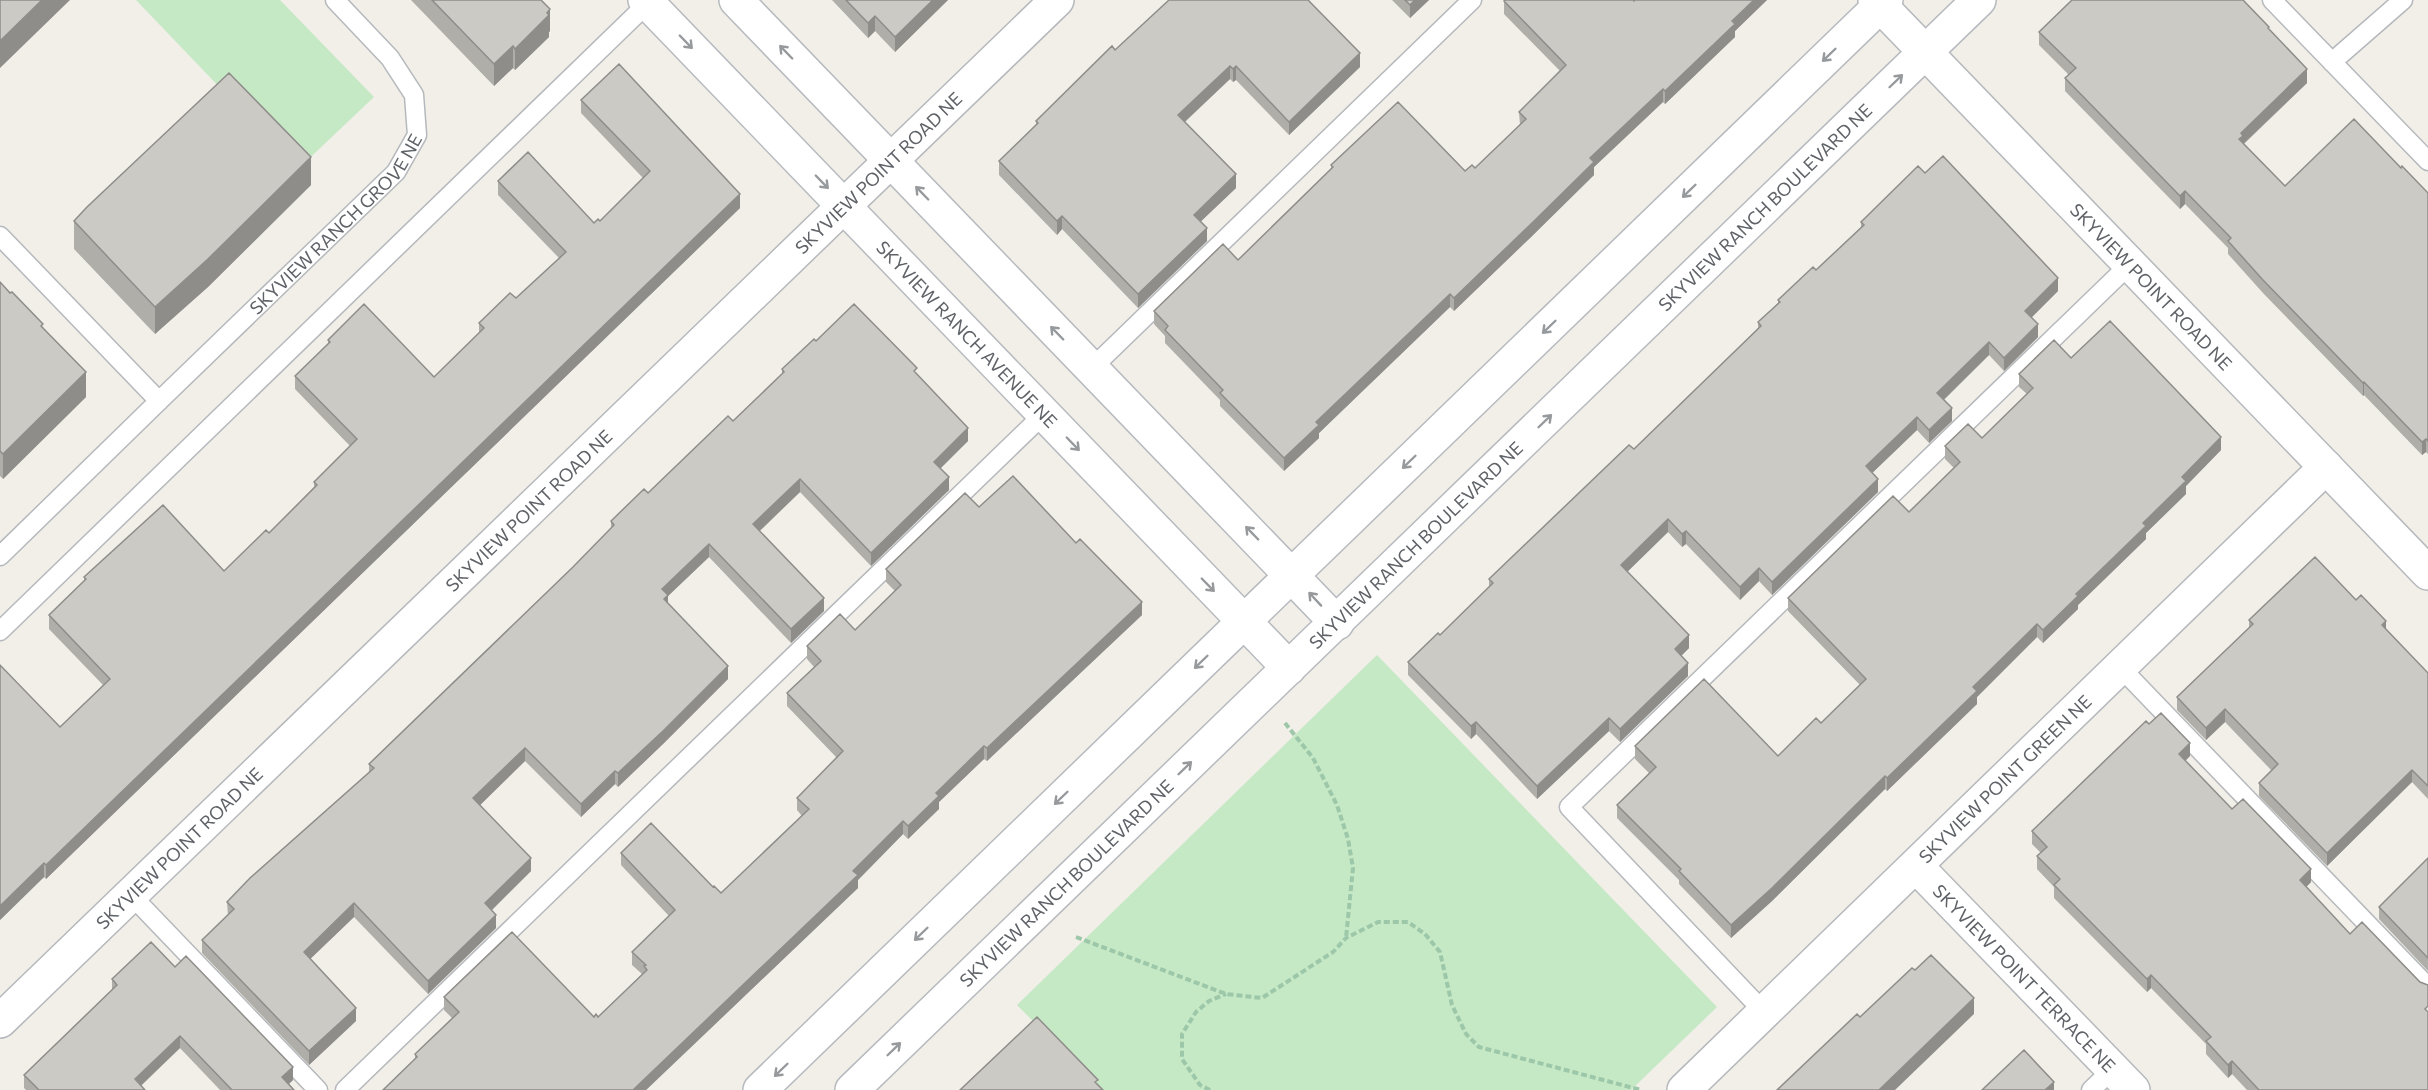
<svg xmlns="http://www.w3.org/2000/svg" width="2428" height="1090" font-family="Commissioner,sans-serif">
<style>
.green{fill:#c5e8c5}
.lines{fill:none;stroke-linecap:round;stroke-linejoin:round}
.lane-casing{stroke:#b5b8bc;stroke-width:21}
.street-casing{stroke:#b5b8bc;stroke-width:36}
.secondary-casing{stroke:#b6babf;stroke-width:36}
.path{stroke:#9cc7a9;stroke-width:4;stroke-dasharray:6 3;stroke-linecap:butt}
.lane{stroke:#fff;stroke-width:18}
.street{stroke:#fff;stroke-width:33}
.secondary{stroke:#fff;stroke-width:33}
.wall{fill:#afaea9}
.shaded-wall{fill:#8f8d8a}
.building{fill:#cccac5;stroke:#8f8d8a;stroke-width:1.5}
.oneway{stroke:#979a9d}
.labels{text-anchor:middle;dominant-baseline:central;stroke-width:4.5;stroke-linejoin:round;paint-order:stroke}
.street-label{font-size:18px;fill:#5f6368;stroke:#fff}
</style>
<rect width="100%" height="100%" fill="#f1efe8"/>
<path class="green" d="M136,0H280L374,97L298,169Z
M1377,655L1717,1007L1631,1090H1101L1017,1005Z"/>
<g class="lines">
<defs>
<g id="lane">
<path d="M2272,0L2428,161"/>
<path d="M2332,62L2403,0"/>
<path id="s1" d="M0,236L159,401L396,172L417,135L414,95L390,58L335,0"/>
<path d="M1092,368L1472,0"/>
<path d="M0,556L159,401"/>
<path d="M0,631L648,3"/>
<path d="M2120,667L2428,987"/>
<path d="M131,895L318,1090"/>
<path d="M1764,1012L1569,807L2129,265"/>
<path d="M345,1090L1044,414"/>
<path d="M2091,1090L2113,1069"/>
</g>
<g id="street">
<path id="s2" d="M1875,0L2428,573"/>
<path id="s3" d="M1916,866L2133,1090"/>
<path id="s4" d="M0,1021L1057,0"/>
<path id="s5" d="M1684,1090L2326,467"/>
</g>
<g id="secondary">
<path id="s6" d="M645,0L1289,668"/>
<path d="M736,0L1337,623"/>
<path d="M760,1090L1886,0"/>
<path id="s7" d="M852,1090L1979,0"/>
</g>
</defs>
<use href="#lane" class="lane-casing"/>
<use href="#street" class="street-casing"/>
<use href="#secondary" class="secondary-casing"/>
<path class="path" d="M1285,723L1313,758L1337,805L1348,839L1353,868L1346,938
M1076,937L1226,994L1262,998L1333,952L1346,938L1378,922H1408L1425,934L1440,952L1452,1005L1466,1034L1479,1047L1641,1090
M1210,1090L1200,1085L1182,1059V1034L1196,1012L1209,1001L1226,994"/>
<use href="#lane" class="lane"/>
<use href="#street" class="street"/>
<use href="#secondary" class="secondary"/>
</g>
<path class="wall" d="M411,0H541L550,31L549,32V37L515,70L513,68L494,86Z
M832,0H948L895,52L875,31L868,38Z
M1392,0H1429L1410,18Z
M1635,0H1767L1735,31V37L1665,104L1663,102L1594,167V175L1530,238L1454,311L1450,307L1319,433V438L1284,471L1220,406V400L1165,343V336L1154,324V311L1238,260L1331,169V165L1465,171L1475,168L1520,125L1519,112L1560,71L1504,14V1H1634Z
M2269,31L2307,83L2244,144L2285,186L2401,168L2428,193V454L2426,452L2422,455L2364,395L2363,396L2263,293L2228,254V248L2185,204L2180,209L2065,91V78L2069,75L2039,45V32Z
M1115,50L1360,67L1289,135L1236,80L1233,82L1230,79L1185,122L1236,188L1201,221L1207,241L1138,308L1062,229L1057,235L999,175V161L1036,125V121Z
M581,100L740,208L46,879L44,877L0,920L60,727L103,685L49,629V615L84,581V577L224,571L269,533L314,487V482L350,446L295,389V376L328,344V340L434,377L479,333V323L516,298L559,258L498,195V181L594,223L600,221L643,178L581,113Z
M1925,173L2058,291L2032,317L2038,337L2004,371L1989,355L1944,400L1952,421L1929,443L1917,430L1872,473L1878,492L1772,595L1759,581L1740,600L1686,544L1682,547L1668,532L1627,572L1689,648L1681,656L1688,676L1620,742L1609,731L1537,799L1476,734L1471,739L1408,675V662L1440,635L1489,587V579L1634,449L1758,328V322L1778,303V300L1816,270L1861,227V222Z
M311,185L208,287L155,334L74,249V221Z
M0,282L43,327L86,397L3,479L0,476Z
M816,341L917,374L968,441L940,468L949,490L871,566L800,492L760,531L824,611L791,643L709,557L668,596V603L728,679L663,744L618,787L615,784L581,817L525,761L480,805L531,871L491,910L496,928L428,994L354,917L310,959L356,1021L309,1065L202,953V940L228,916L227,902L369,772V764L573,567L611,529V521L648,493L733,421L782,375V369Z
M2071,358L2221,450L2186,486V494L2146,533V539L2078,605V609L2043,643L2037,637L1977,697V704L1887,791L1885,789L1772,901L1731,938L1679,884V880L1617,818V805L1649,773L1635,759V746L1778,756L1821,723L1860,685L1788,611V598L1909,512L1954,468L1945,459V446L1982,438L2027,394L2019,387V374Z
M979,507L1142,615L987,761L984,759L939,802V809L908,839L903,834L858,880V888L646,1090H383L415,1059V1054L452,1018L444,1010V997L594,1017H598L642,974L632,965V952L669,916L621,865V853L713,887L721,893L802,816L797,810V798L837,758L787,706V693L814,667L807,659V646L855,630L895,591L886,582V569Z
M2356,600L2386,629L2428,673V799L2412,782L2327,866L2259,796V783L2272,771L2225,722L2206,740L2177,710V697L2249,628V620Z
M2149,724L2190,756L2185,761L2232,809L2311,882L2306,887L2350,934L2420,982L2428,1090H2247L2232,1074L2228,1078L2206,1054V1044L2151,988L2147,992L2054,898V887L2037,869V856L2041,853L2032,844V831Z
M2428,858V971L2379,919V907Z
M175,967L293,1080L289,1084L294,1090H220L180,1048L141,1086L145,1090H26L24,1088V1075L112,990V979Z"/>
<path class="shaded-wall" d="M42,0H70L0,68V41Z
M933,0H948L895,52V37Z
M1415,0H1429L1410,18V5Z
M1754,0H1767L1735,31V37L1665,104V91L1732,21Z
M550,9V31L549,32V37L515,70V49Z
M875,16V31L868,38V23Z
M513,46V68L494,86V64Z
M1360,53V67L1289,135V122Z
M1230,66V79L1178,128V115Z
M1236,66V80L1233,82V69Z
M2307,69V83L2243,144L2239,139L2241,133Z
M1663,89V102L1594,167V175L1530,238L1454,311V298L1590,158Z
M311,157V185L208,287L155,334V307Z
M1236,174V188L1194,228V215Z
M2185,191V204L2180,209V196Z
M740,194V208L46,879V865Z
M1062,216V229L1057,235V221Z
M1207,228V241L1138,308V294Z
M2058,278V291L2025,324V311Z
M1450,294V307L1319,433V438L1284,471V458L1316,422Z
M2038,324V337L2004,371V358Z
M1989,342V355L1937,406V393Z
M86,372V397L3,479V454Z
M2364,382V395L2363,396V383Z
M1952,408V421L1929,443V430Z
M1917,417V430L1866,479V466Z
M968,428V441L934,475V462Z
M2221,437V450L2186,486V494L2146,533V539L2078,605V609L2043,643V630L2143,523L2182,477Z
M2426,439V452L2422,455V442Z
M949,477V490L871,566V553Z
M800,479V492L753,537V524Z
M1878,479V492L1772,595V582Z
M1668,519V532L1621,578V565Z
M1686,531V544L1682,547V534Z
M709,544V557L668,596V609L664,612L662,589Z
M1759,568V581L1740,600V587Z
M824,598V611L791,643V629Z
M1142,602V615L987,761V748Z
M2386,621V634L2382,625Z
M2037,624V637L1977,697V704L1887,791V778L1973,687Z
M1689,635V648L1675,662V649Z
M1688,663V676L1620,742V729Z
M728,666V679L663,744L618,787V773Z
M2225,709V722L2206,740V728Z
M1609,718V731L1537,799V786Z
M1476,722V734L1471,739V726Z
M2190,743V756L2179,767V754Z
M984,746V759L939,802V809L908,839V826L936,793Z
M525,748V761L473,812V798Z
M2412,770V782L2327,866V853Z
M615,771V784L581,817V804Z
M1885,776V789L1772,901L1731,938V925Z
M903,821V834L858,880V888L646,1090H633Z
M531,858V871L485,917V903Z
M44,863V877L0,920V906Z
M2311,869V882L2300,893V880Z
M354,903V917L304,965V952Z
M496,915V928L428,994V981Z
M2151,975V988L2147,992V979Z
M1974,998V1014L1895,1090H1879Z
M356,1008V1021L309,1065V1051Z
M180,1036V1048L136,1090L135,1079Z
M2232,1061V1074L2228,1078V1065Z
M293,1067V1080L282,1090V1077Z
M2054,1082V1090H2045Z"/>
<path class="building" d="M0,0H42L0,41Z
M432,0H541L550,9L547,13L549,15L515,49L513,46L494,64Z
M846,0H933L895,37L875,16L868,23Z
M1169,0H1308L1360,53L1289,122L1236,66L1233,69L1230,66L1178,115L1236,174L1194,215L1207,228L1138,294L1062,216L1057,221L999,161L1038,123L1036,121L1112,46L1115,50Z
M1405,0H1415L1410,5Z
M1505,0H1633L1634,1L1635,0H1754L1732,21L1735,24L1665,91L1663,89L1590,158L1594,162L1530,225L1454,298L1450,294L1316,422L1319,425L1284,458L1220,393L1223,390L1165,330L1168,326L1154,311L1223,244L1238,260L1333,167L1331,165L1398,102L1465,171L1472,165L1475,168L1526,119L1519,112L1566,65L1504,1Z
M2072,0H2243L2269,27L2268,28L2307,69L2241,133L2243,136L2239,139L2285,186L2354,119L2401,168L2402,166L2428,193V441L2426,439L2422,442L2364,382L2363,383L2263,280L2228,241L2231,238L2185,191L2180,196L2065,78L2076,68L2039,32Z
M619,64L740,194L46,865L44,863L0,906V665L60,727L110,679L49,615L86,579L84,577L163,505L224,571L266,530L269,533L317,485L314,482L357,439L295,376L330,342L328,340L364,304L434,377L484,328L479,323L510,293L516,298L566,252L498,181L528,152L594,223L598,219L600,221L650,171L581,100Z
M229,73L311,157L208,259L155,307L74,221L87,207Z
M1943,156L2058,278L2025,311L2038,324L2004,358L1989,342L1937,393L1952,408L1929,430L1917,417L1866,466L1878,479L1772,582L1759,568L1740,587L1686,531L1682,534L1668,519L1621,565L1689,635L1675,649L1688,663L1620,729L1609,718L1537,786L1476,722L1471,726L1408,662L1438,633L1440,635L1493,583L1489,579L1629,445L1634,449L1761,326L1758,322L1780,302L1778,300L1813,267L1816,270L1864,225L1861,222L1918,166L1925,173Z
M0,282L10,293L12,292L43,324L41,326L86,372L3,454L0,451Z
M854,304L917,368L914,371L968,428L934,462L949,477L871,553L800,479L753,524L824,598L791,629L709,544L662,589L668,595L664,599L728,666L663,731L618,773L615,771L581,804L525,748L473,798L531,858L485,903L496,915L428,981L354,903L304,952L356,1008L309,1051L202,940L234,909L227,902L250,878L374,768L369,764L573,567L614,525L611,521L644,489L648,493L728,416L733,421L784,372L782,369L814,339L816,341Z
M2110,321L2221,437L2182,477L2186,481L2143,523L2146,526L2076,594L2078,596L2043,630L2037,624L1973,687L1977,691L1887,778L1885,776L1772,888L1731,925L1679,871L1681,869L1617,805L1656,767L1635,746L1704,679L1778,756L1816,718L1821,723L1866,679L1788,598L1893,496L1909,512L1960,462L1945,446L1968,424L1982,438L2033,388L2019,374L2054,340L2071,358Z
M1013,476L1076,543L1080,539L1142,602L987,748L984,746L936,793L939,796L908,826L903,821L853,871L858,875L633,1090H383L417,1057L415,1054L459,1012L444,997L512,932L594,1017L596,1014L598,1017L647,970L644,966L646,965L632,952L675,910L621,853L651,823L713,887L714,886L721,893L809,809L797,798L843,751L787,693L821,661L807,646L840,614L855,630L901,585L886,569L965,493L979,507Z
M2315,557L2356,600L2361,595L2386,621L2382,625L2428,673V786L2412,770L2327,853L2259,783L2278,764L2225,709L2206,728L2177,697L2253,624L2249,620Z
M2161,713L2190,743L2179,754L2232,809L2243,799L2311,869L2300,880L2350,934L2362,922L2420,982L2428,985V1006L2425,1009L2428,1012V1090H2259L2232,1061L2228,1065L2206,1041L2211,1037L2151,975L2147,979L2054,885L2060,879L2037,856L2047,847L2032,831L2146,721L2149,724Z
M2428,858V958L2379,907Z
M151,942L175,967L186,956L293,1067L282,1077L294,1090H232L180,1036L135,1079L145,1090H39L24,1075L117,985L112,979Z
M1931,955L1974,998L1879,1090H1777L1857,1014L1860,1017L1912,968L1915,970Z
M1037,1017L1098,1080L1095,1082L1103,1090H960Z
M2024,1050L2054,1082L2045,1090H1982Z"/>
<defs><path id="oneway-shaft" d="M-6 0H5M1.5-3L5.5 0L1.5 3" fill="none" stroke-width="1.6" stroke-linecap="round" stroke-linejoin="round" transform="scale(1.5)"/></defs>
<g class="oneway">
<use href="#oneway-shaft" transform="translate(686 42) rotate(46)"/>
<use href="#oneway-shaft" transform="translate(786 52) rotate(-134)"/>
<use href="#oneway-shaft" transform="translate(1829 55) rotate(136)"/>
<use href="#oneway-shaft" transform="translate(1896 81) rotate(-44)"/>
<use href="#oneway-shaft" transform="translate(822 182) rotate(46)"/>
<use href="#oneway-shaft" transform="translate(1689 191) rotate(136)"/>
<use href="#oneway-shaft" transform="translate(922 193) rotate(-134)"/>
<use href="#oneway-shaft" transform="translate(1549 327) rotate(136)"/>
<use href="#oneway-shaft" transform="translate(1057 333) rotate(-134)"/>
<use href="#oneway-shaft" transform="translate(1545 421) rotate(-44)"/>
<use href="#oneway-shaft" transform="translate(1073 444) rotate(46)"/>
<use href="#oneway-shaft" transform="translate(1409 462) rotate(136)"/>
<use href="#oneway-shaft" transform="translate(1252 533) rotate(-134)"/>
<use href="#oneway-shaft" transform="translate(1208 585) rotate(46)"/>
<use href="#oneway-shaft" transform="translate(1315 599) rotate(-133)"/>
<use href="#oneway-shaft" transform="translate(1201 662) rotate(136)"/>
<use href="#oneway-shaft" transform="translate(1185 768) rotate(-44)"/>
<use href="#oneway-shaft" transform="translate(1061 798) rotate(136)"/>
<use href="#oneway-shaft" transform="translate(921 934) rotate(136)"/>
<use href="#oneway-shaft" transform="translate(894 1049) rotate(-44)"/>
<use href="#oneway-shaft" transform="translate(781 1070) rotate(136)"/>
</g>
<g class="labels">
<g class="street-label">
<text stroke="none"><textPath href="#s4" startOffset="1221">SKYVIEW POINT ROAD NE</textPath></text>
<text stroke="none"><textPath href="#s7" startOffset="1270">SKYVIEW RANCH BOULEVARD NE</textPath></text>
<text stroke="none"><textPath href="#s1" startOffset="480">SKYVIEW RANCH GROVE NE</textPath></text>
<text stroke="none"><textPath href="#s2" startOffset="398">SKYVIEW POINT ROAD NE</textPath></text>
<text stroke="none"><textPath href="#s6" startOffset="464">SKYVIEW RANCH AVENUE NE</textPath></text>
<text stroke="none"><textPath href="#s4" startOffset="735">SKYVIEW POINT ROAD NE</textPath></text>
<text stroke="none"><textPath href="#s7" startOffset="784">SKYVIEW RANCH BOULEVARD NE</textPath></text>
<text stroke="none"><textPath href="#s5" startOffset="447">SKYVIEW POINT GREEN NE</textPath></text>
<text stroke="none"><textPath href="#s4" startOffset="249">SKYVIEW POINT ROAD NE</textPath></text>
<text stroke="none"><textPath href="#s7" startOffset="298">SKYVIEW RANCH BOULEVARD NE</textPath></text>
<text stroke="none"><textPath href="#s3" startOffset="156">SKYVIEW POINT TERRACE NE</textPath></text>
</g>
</g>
</svg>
